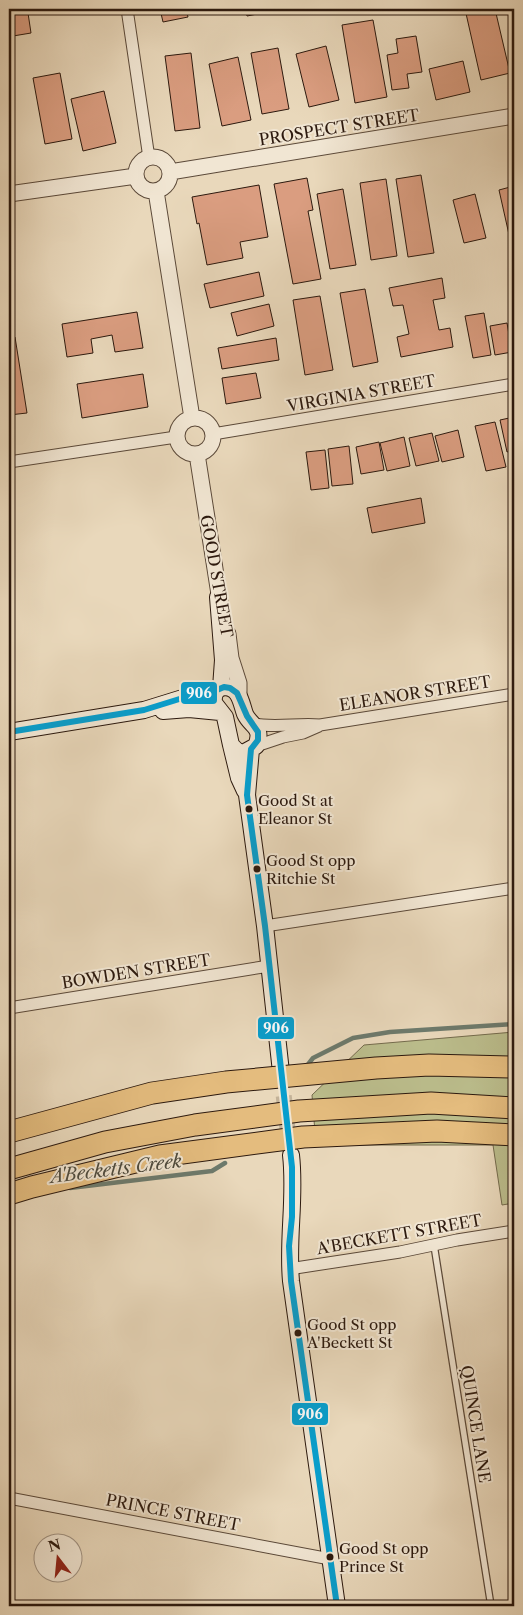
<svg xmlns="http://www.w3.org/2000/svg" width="523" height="1615" font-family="'Libre Caslon Text',serif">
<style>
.green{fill:#bbbd8c;stroke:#746b4d}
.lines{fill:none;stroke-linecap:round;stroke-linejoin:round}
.stream{stroke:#6d7a6c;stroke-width:4.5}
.building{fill:#da9d80;stroke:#2c190e}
.secondary-tunnel{stroke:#c3b298;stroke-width:16;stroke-dasharray:16 8;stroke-linecap:butt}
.service-casing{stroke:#5b4939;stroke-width:8}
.minor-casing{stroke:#5b4939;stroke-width:13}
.tertiary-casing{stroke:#5b4939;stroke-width:17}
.secondary-casing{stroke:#2c190e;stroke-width:18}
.service{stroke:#f1e6d3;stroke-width:5.5}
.minor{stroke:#f1e6d3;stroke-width:11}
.tertiary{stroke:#f1e6d3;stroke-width:15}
.secondary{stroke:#f1e6d3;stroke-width:16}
.motorway-bridge-casing{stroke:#2c190e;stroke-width:23;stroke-linecap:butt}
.motorway-bridge{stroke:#e4bc7e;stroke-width:21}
.bus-1-casing{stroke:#f1e6d3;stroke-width:10}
.bus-1{stroke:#079ecd;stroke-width:6}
.bus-dot{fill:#2c190e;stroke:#f1e6d3;stroke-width:2}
.labels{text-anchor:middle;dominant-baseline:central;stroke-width:4;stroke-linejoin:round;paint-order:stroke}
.bus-label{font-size:15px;fill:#2c190e;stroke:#f1e6d3;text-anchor:start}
.street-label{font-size:16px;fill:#2c190e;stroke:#f1e6d3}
.water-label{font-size:18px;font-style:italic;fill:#4d4a3d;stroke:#f1e6d3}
.line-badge{stroke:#f1e6d3;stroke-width:2}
.badge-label{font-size:14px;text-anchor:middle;font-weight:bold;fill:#fff}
</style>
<rect width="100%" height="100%" fill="#e9d8bb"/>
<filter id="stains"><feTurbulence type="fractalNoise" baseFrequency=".004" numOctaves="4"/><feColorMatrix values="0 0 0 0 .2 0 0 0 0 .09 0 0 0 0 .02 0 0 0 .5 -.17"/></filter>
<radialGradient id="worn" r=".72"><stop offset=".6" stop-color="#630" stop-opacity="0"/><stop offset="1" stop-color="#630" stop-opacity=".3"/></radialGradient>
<path class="green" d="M514,1032V1203L502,1205L493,1145H316L312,1095L364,1045Z"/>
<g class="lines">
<path class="stream" d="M306,1067L313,1058L353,1038L390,1032L514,1024
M70,1188L212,1171L225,1163"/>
</g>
<path class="building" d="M9,9H36L37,12L28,13L31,33L13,36Z
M160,9H186L188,17L163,22Z
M206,9H234L207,13Z
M245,9H283L247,16Z
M465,9H495L510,73L481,80Z
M508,9H514V44Z
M373,20L387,97L355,103L342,25Z
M416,36L422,72L407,74L409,88L392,90L387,55L398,53L396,39Z
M9,39L14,68L9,69Z
M326,46L339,100L309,107L296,54Z
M278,48L289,109L262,114L251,53Z
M191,53L200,128L175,131L165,56Z
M238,57L251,120L222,126L209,64Z
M463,61L470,92L436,100L429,69Z
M60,73L72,139L45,144L33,78Z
M104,91L116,143L83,151L71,99Z
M9,129L13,155L9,156Z
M421,175L434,253L408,257L396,179Z
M307,178L313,210L308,211L321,279L293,284L274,184Z
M386,179L397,256L371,260L360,183Z
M259,185L268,237L240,242L243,258L207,265L199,223L197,224L192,197Z
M514,186V248H512L499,190Z
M343,189L356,265L330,269L317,194Z
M475,194L486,238L464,243L453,200Z
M259,272L264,296L210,308L204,284Z
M442,278L445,298L433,300L439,330L450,328L453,347L401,357L397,337L409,334L403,305L393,306L389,288Z
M365,289L378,362L353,367L340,293Z
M320,296L333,370L305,375L293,300Z
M269,304L274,326L237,336L231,313Z
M137,312L143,348L115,352L112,335L91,339L93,353L67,357L62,324Z
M484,313L491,355L473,358L465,316Z
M507,323L512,352L495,355L490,326Z
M15,337L27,413L9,415V338Z
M276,338L279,360L222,369L218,348Z
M256,373L261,398L226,404L222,378Z
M143,374L148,407L82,418L77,384Z
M514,417V450L507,452L500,420Z
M495,422L506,467L486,471L475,426Z
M458,430L464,457L442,462L435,436Z
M432,433L439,461L416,466L409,438Z
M404,437L410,466L387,471L380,443Z
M379,442L384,470L361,474L356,447Z
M349,446L353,484L332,486L328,449Z
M325,450L329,488L311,490L306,452Z
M421,498L425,523L372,533L367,508Z"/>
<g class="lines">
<path class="secondary-tunnel" d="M281,1072L290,1151"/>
<defs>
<path id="service" d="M434,1245L491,1606"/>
<path id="minor" d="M127,9L149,158
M213,434L514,384
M9,462L176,437
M253,724C276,728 298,723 320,725L514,694
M256,746L283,737L303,733L319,726
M265,926L514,888
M9,1008L269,966
M289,1269L400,1252L457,1240L514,1231
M9,1498L330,1559"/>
<path id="tertiary" d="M136 174a17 17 0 1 1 34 0a17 17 0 1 1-34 0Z
M170,172L514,116
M156,191L192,418
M9,194L136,176
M177 436a18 18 0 1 1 36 0a18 18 0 1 1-36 0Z
M197,454L221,607
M228,634L231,658L239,683V696"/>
<path id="secondary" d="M218,597L223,660L221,688
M224,687C240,687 241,703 245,714C251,727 264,727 256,746L245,752L239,753L231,745L225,717L214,703C213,694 216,689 224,687Z
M163,711L189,709L220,712
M9,732L144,710L202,692L215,694
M231,745L239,778L245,791
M251,749L247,795L265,926L281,1072
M291,1155C296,1197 287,1239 291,1281L337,1606"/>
</defs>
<use href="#service" class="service-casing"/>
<use href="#minor" class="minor-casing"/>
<use href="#tertiary" class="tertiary-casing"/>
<use href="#secondary" class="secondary-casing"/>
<use href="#service" class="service"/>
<use href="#minor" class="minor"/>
<use href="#tertiary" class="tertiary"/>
<use href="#secondary" class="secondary"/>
<defs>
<path id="motorway-bridge" d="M9,1132L152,1093L226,1082L376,1068L429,1065L514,1067
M9,1169L105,1142L195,1125L299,1111L431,1103L514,1108
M9,1194L32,1187L160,1156L303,1137L437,1131L514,1135"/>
</defs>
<use href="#motorway-bridge" class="motorway-bridge-casing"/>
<use href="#motorway-bridge" class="motorway-bridge"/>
<defs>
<path id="bus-1" d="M9,732L144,710L202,692L215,694L217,690L224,687L230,688L237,693L247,716L258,732V740L251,749L247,795L265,926L292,1167V1217L289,1246L291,1281L337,1606"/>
</defs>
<use href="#bus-1" class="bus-1-casing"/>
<use href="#bus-1" class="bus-1"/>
</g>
<g class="bus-dot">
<circle cx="249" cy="809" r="4.5"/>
<circle cx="257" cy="869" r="4.5"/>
<circle cx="298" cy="1333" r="4.5"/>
<circle cx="330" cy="1557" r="4.5"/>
</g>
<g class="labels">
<g class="bus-label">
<text x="258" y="800">Good St at<tspan x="258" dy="18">Eleanor St</tspan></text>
<text x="266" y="860">Good St opp<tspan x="266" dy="18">Ritchie St</tspan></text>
<text x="307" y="1324">Good St opp<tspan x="307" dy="18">A'Beckett St</tspan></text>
<text x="339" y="1548">Good St opp<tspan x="339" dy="18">Prince St</tspan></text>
</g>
<g class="street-label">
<text transform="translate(339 127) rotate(-9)">PROSPECT STREET</text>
<text transform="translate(361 393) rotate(-10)">VIRGINIA STREET</text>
<text transform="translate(217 576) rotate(80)">GOOD STREET</text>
<text transform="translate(415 693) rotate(-9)">ELEANOR STREET</text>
<text transform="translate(136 971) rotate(-9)">BOWDEN STREET</text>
<text transform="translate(399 1234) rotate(-10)">A'BECKETT STREET</text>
<text transform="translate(476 1424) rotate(81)">QUINCE LANE</text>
<text transform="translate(173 1512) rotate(11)">PRINCE STREET</text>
</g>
<g class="water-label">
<text transform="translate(116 1169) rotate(-7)">A'Becketts Creek</text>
</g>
</g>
<g class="line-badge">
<rect x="180" y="681" width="38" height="24" rx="5" fill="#079ecd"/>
<rect x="257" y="1016" width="38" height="24" rx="5" fill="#079ecd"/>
<rect x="291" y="1402" width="38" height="24" rx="5" fill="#079ecd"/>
</g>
<g class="badge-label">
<text x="199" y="698">906</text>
<text x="276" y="1033">906</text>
<text x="310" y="1419">906</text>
</g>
<rect width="523" height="1615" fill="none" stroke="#e9d8bb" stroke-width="30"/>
<rect x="10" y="10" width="503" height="1595" fill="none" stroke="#2c190e" stroke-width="2.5"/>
<rect x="15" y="15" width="493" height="1585" fill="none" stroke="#2c190e"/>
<g transform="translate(58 1558) rotate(344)"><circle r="24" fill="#f1e6d3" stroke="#a29484"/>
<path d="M0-4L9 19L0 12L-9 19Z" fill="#8f2418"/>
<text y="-8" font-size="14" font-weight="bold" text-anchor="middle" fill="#2c190e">N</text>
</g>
<rect width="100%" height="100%" filter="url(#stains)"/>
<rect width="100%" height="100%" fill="url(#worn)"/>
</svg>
